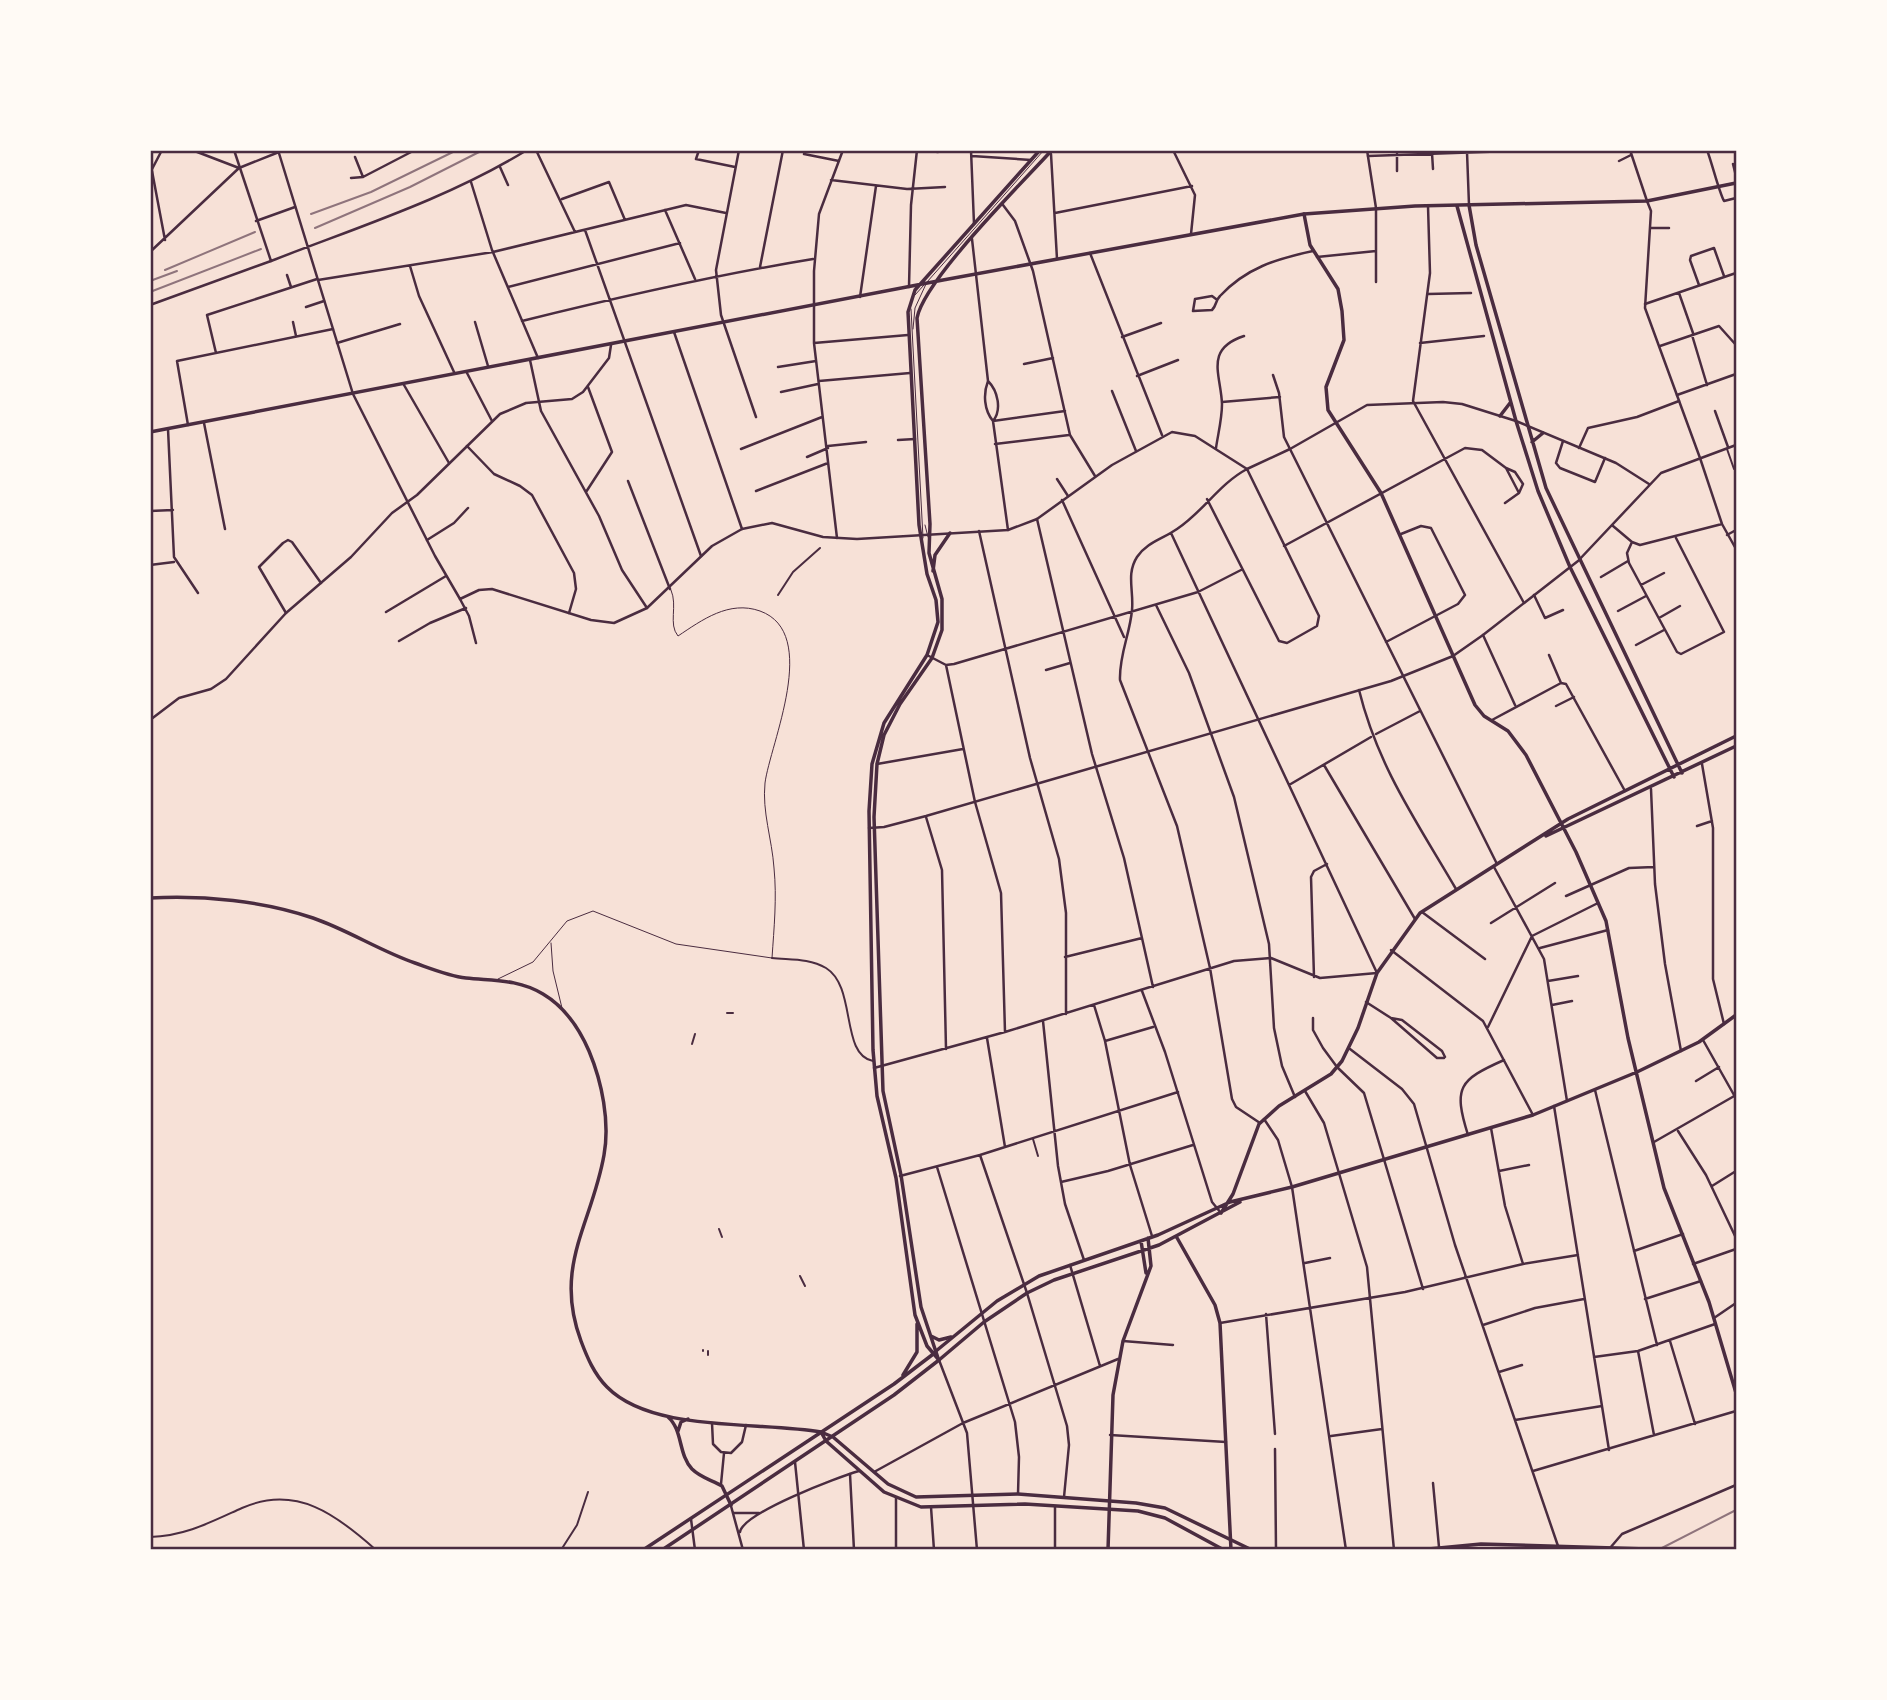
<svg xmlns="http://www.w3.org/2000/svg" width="1887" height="1700" font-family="'DM Sans',sans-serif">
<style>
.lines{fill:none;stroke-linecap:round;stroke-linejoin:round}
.service{stroke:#4a2c40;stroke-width:1}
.pedestrian{stroke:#4a2c40;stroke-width:2}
.minor{stroke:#4a2c40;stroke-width:2.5}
.tertiary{stroke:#4a2c40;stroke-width:2.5}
.secondary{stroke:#4a2c40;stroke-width:3.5}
.primary{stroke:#4a2c40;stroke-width:3.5}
.rail{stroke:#8f747c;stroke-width:2}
.neatline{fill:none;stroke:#4a2c40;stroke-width:2.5}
</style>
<rect width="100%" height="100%" fill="#f7e1d7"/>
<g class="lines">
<path class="service" d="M927,282L1044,150
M915,295L924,285
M911,309L923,538
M913,329L915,308L926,284
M925,525L928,537
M551,943L553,971L562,1008
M498,979L533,962L567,921L593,911L676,944L772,958C774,928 777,898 774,868C772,839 762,812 765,783C770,744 821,633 760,611C729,600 702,620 678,636C668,624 678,606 671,590"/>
<path class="pedestrian" d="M1727,449L1734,469
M778,595L793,572L820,548
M772,958C790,960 809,958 826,968C857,987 840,1055 873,1061
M727,1013H733
M692,1044L695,1034
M1033,1139L1038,1156
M719,1229L722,1237
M800,1276L805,1286
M703,1351V1350
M708,1351V1355
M150,1537C185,1536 211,1522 242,1508C296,1484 337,1515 376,1550
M561,1550L577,1525L588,1492"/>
<path class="minor" d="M192,150L239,168L279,152
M536,150L575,232
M699,150L696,159L735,167
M739,150L716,270L721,315L756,417
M920,150L938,152
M971,150L974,224
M1173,150L1195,195L1191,234
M1630,150L1647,201
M1707,150C1712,163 1719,192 1724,201L1736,198
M1467,152L1469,205
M1432,153L1433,169
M804,154L839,161
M1051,154L1057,259
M1397,154V171
M972,156L1031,160
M1368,156L1537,150
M355,157L363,177
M1619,161L1631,155
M1733,164L1736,176
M500,167L508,185
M152,171L165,240
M150,173L162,150
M351,178L363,177L415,150
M831,180L907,189L945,187
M471,182L492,250L538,358
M562,199L609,182L625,220
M1003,205L1015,221L1033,271L1070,435L1095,476
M1428,206L1430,273L1413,401L1524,603
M665,210L695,279
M1055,213L1192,186
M256,221L295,207
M1651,228H1669
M585,230L701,556
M972,239L988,381C983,394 984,410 993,421L1008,530
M150,252L239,168
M1090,253L1162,435
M1317,257L1376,251
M410,266L419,296L454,372
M760,267L783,150
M287,275L291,287
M318,280L493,252L686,205L726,213
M1376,282V208
M1699,285L1690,260L1691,256L1714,248L1724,276
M508,287L680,243
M909,287L911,205L917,150
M1679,293L1693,333
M1428,294L1471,293
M860,297L876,186
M1216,299L1212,296L1195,299L1193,311L1212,310C1217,305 1215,301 1220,296C1246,268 1276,259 1313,251
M1645,304L1736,273
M150,305L271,261
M306,307L324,301
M522,321C619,297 715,275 813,259
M293,322L296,336
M475,322L488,366
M674,332L742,529
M1692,335L1707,385
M1122,337L1161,323
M337,343L400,324
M814,343L908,335
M1420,343L1484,336
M1660,346L1719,326L1736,345
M216,353L207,315L317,279
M530,360L541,411L599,516L622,570L647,608
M1024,364L1053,358
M778,367L816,361
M467,373L492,421
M1273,375L1279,393L1284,437L1497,864
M1137,376L1178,360
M819,381L910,373
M988,381C998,391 1002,410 993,421
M404,385L449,463
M1112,391L1136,451
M781,392L818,384
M1677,395L1736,374
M1222,402L1280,397
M1715,411L1728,447
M993,421L1065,411
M204,423L225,529
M188,425L177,361L333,329
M168,429L174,557L198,593
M898,440L915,439
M1563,441L1556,463L1560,468L1595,482L1605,458
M995,444L1069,435
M467,446L494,474L520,486L532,495L574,573L576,589L569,613
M828,446L866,442
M1216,448C1218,434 1222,419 1222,404C1221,375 1204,349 1244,336
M1579,448L1588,428L1637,417L1679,401
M741,449L822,417
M807,457L828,448
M1700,458L1722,524L1736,549
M1506,468L1515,472L1523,484L1519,493Z
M1057,479L1068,496
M628,481L670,589
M756,491L828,463
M586,492L612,452L588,387
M1207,499L1279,641L1287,643L1317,626L1319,616L1247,469C1219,484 1203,512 1177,529C1163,539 1147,542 1137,557C1126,574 1134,591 1132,610C1130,634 1119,655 1120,680L1177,826L1210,968L1232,1099L1236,1107L1260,1123
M1062,500L1124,637
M1505,503L1519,493
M150,511L173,510
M1037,519L1092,754L1124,858L1153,987
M1613,526L1632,542L1640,545L1722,524
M979,531L1030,758L1059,859L1066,913V1014
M1727,535L1736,530
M837,538L814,343V271L819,214L843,150
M427,540L454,523L468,508
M1632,542L1627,553L1629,563L1677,652L1681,654L1724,632L1676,538
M1284,546L1465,448L1482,450L1506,468
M150,565L174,562
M1601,577L1628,561
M1641,585L1664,573
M1534,595L1545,618L1563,610
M460,599L469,616L476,643
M1156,605L1189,673L1234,797L1269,944L1274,1028L1282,1066L1295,1097
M1618,611L1646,596
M386,612L446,576
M286,613L259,567L283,543L288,540L292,542L321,583
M1659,618L1680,606
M1483,635L1515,705
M399,641L430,623L466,608
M1386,642L1458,604L1465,595L1431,528L1421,526L1401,534
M1636,645L1664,630
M927,655L946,665L954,664L1198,592L1241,570
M1549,655L1561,683
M946,665L975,802L1001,893L1005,1032
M1046,670L1070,663
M1359,690C1378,767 1417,822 1456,889
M1556,706L1574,697
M1492,720L1561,683L1566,684L1625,791
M1376,734L1420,711
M877,764L963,749
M1702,764L1713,828V979L1724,1024
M1324,765L1415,919
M1289,785L1371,737
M1651,789L1655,884L1665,964L1681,1051
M926,817L942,870L946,1049
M1697,826L1712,821
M1494,867L1544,959L1567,1101
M1566,896L1629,868L1654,867
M1422,912L1485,959
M1491,923L1555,883
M1540,948L1608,930
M1391,950L1483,1021L1533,1115
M1065,957L1142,938
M1314,977L1311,877L1314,871L1327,864
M1548,981L1578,976
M1142,991L1165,1052L1212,1202L1221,1213
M1366,1002L1391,1018L1437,1058H1444
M1094,1005L1105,1041L1130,1165L1152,1236
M1552,1005L1572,1001
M1313,1018V1030L1323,1048L1337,1067L1364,1093L1423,1289
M1391,1018L1402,1020L1442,1051L1445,1057
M1043,1021L1058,1166L1065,1204L1084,1260
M1488,1027L1532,936L1598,903
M987,1038L1005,1147
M1703,1040L1734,1095
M1105,1041L1153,1027
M1350,1049L1402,1089L1414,1104L1455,1245L1558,1546
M874,1068L1005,1032L1234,961L1271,958L1320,978L1377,973L1171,533
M1696,1081L1719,1067
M1595,1090L1657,1345
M1305,1091L1324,1123L1367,1267L1394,1550
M1554,1106L1609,1450
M1264,1119L1278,1140L1292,1187L1346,1550
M1491,1128L1505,1206L1523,1264
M1678,1131L1706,1175L1736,1238
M1468,1135C1453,1087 1459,1080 1504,1060
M1654,1142L1736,1095
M980,1155L1027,1293L1067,1426L1069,1445L1064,1497
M937,1167L1015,1422L1019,1457L1018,1494
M1499,1171L1529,1165
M900,1176L980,1155L1178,1092
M1061,1182L1108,1171L1193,1145
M1712,1186L1736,1171
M1634,1251L1683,1234
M1305,1263L1330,1258
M1693,1264L1736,1249
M1070,1265L1100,1366
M1645,1299L1701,1281
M1266,1314L1275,1434
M1714,1318L1736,1303
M1220,1323L1405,1292L1523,1264L1578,1255
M1483,1325L1535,1308L1584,1299
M1123,1341L1173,1345
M1670,1341L1695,1424
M1638,1351L1654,1435
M1594,1357L1638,1351L1715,1324
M939,1360L967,1433L977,1550
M1499,1372L1522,1365
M1515,1420L1602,1406
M712,1423L713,1444L721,1452L731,1453L742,1442L746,1425
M1110,1435L1226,1442
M1331,1436L1382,1429
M1275,1449L1276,1550
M795,1462L804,1550
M1533,1471L1736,1411
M874,1472L963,1423L1118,1359
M850,1474L854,1550
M1433,1483L1439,1547
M721,1484L724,1453
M896,1498V1550
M931,1507L934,1550
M1055,1507V1550
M691,1519L695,1550
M1610,1548L1622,1534L1736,1485"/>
<path class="tertiary" d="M234,150L271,261C358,227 447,199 527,150
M278,150L353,394L435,556L460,599L479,590L492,589L591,620L614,623L647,608L712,546L742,529L772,523L823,537L857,539L1008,530L1037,519L1112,465L1172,432L1195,436L1247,469L1290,449L1367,405L1443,402L1462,404L1516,421L1616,463L1649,484
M1367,150L1376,208
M1647,201L1651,211L1645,308L1700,458
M150,720L179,698L211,689L226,679L286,613L351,557L392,513L417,495L500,414L526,403L572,399L583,392L609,358L611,345
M869,828L884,827L926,816L1391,681L1453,656L1483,635L1578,561L1661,473L1736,445
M731,1506L743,1550
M734,1513H759
M740,1532C743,1513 838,1477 859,1471"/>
<path class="secondary" d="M1469,205L1476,245L1546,488L1682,773
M1457,206L1516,421L1538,491L1570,567L1674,777
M1304,214L1310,245L1338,289L1342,311L1344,340L1326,387L1328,410L1381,493L1475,705L1484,716L1508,731L1526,755L1576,852L1606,921L1628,1038L1664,1188L1709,1302L1736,1393
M1500,416L1510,403
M1532,442L1543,433
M1546,836L1736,746
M150,898C203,895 264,901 313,918C348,930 380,951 415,963C432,969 449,976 466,978C494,981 518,979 543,994C565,1007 579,1028 589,1051C602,1082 610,1122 604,1155C592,1224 553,1266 581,1341C587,1357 594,1374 607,1387C652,1433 759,1421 821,1432
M1221,1213L1233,1194L1259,1124L1279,1106L1331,1074L1342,1061L1358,1028L1377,973L1420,913L1568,819L1736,736
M1176,1236L1215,1305L1220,1323L1231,1550
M1141,1241L1146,1273
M936,1351L997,1301L1039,1276L1158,1235L1230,1202L1292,1187L1533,1115L1637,1072L1699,1042L1736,1015
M939,1360L984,1322L1027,1293L1054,1280L1159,1245L1240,1202
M668,1417C683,1430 678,1454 692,1469C701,1478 712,1480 722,1486L731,1505
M678,1431L681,1422L688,1419
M230,1550H266
M1108,1550L1113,1395L1123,1341L1151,1266L1148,1238"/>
<path class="primary" d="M150,432L943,280L1304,214L1415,206L1647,201L1736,183
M933,571L935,555L950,533
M931,1336L939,1340L951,1337
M938,1358L921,1307L901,1175L883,1091L874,817L877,764L884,735L900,704L932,658L942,630V599L929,553L930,524L917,318C924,280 1022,183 1052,150
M939,1360L927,1346L915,1315L896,1178L877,1096L873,1050L869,811L872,764L884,723L927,655L938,622L936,600L927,574L919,525L908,312L915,290L1040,150
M903,1375L917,1352V1324
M821,1432L833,1437L888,1484L916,1497L1018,1494L1136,1503L1165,1508L1252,1550
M821,1432L826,1441L884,1492L921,1507L1025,1504L1138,1511L1165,1518L1224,1550
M643,1550L894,1384L932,1355
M662,1550L894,1395L939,1360
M1418,1550L1481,1544L1680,1550"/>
<path class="rail" d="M311,214L371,192L457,150
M315,228L410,187L483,150
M165,270L255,232
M150,281L177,271
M150,292L261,249
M1658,1550L1736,1510"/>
</g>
<rect width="1887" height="1700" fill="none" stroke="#fffaf5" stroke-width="304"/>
<rect x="152" y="152" width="1583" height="1396" class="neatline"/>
</svg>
